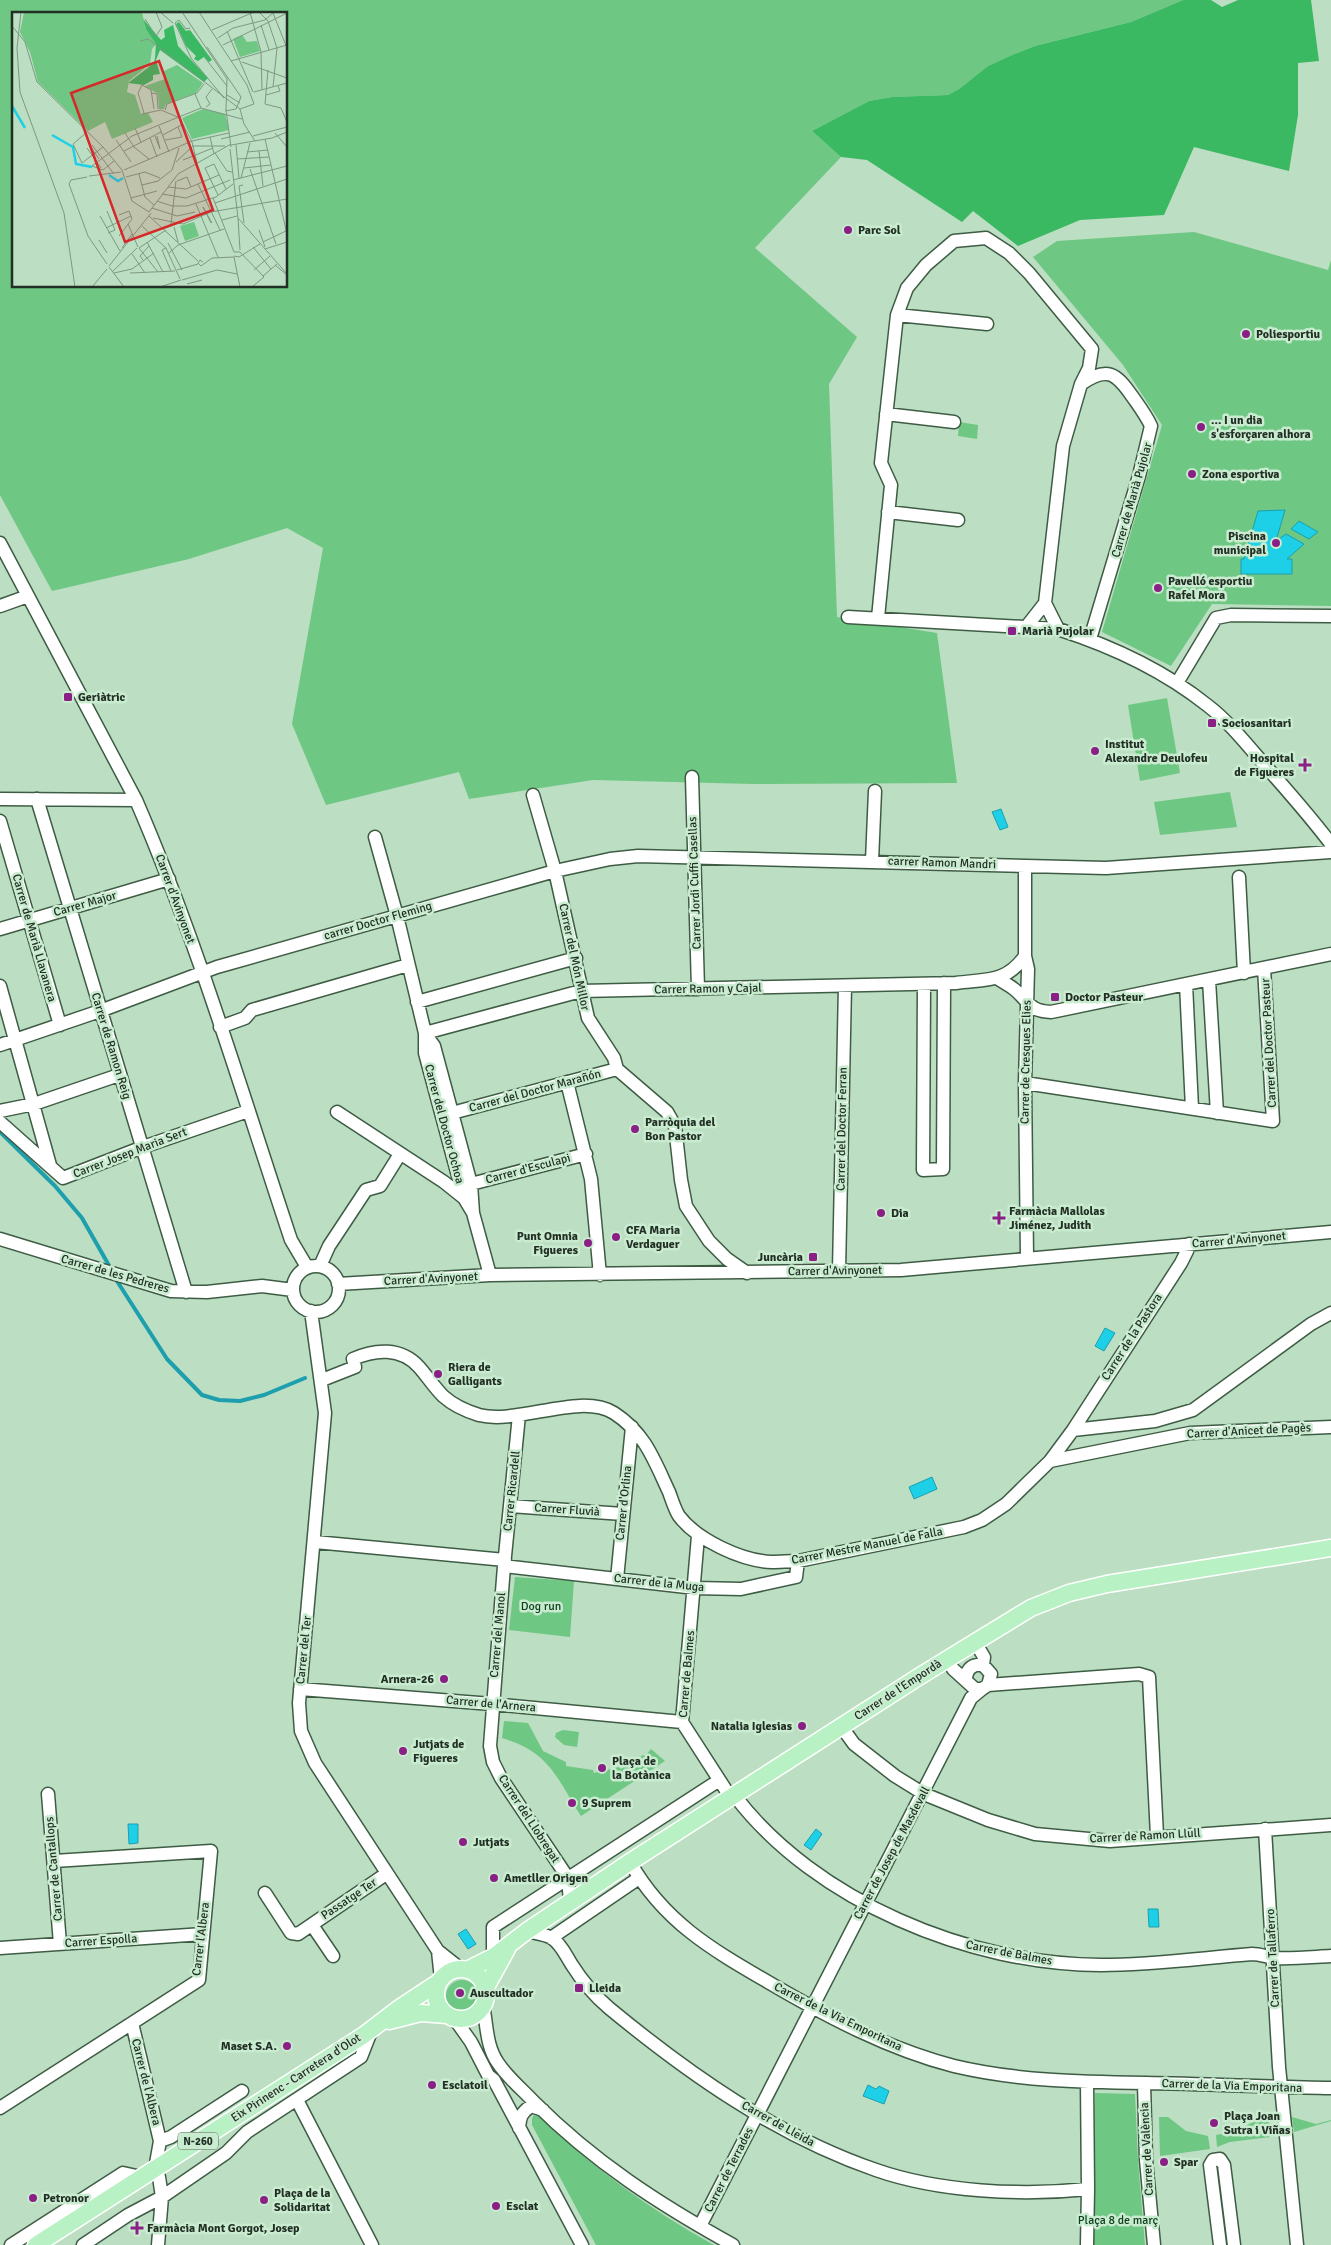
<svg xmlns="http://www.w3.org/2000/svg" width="1331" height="2245" font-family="Signika,sans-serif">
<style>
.green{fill:#6ec783;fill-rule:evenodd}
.forest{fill:#3bb862}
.water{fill:#1dcfe7;stroke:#1e9fad}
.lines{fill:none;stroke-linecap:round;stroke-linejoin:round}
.stream{stroke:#1e9fad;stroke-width:4}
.minor-casing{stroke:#3e5c44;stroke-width:15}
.major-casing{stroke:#fff;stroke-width:19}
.minor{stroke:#fff;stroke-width:12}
.major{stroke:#b8f1c4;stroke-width:16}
.poi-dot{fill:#8a2085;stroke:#c9ebcf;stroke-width:2}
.labels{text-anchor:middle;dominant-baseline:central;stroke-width:5;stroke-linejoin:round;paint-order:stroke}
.shield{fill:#c9ebcf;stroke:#546758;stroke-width:1}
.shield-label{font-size:11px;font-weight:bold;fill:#222f25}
.poi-label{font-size:12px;font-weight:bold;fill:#222f25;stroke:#c9ebcf;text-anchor:start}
.street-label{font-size:12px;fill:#222f25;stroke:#c9ebcf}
.park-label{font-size:12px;fill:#0f401e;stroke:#c9ebcf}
.inset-river{fill:none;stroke:#1dcfe7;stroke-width:2.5}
.inset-road{fill:none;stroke:#7e9883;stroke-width:1}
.view{fill:#d62828;fill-opacity:0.15;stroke:#d62828;stroke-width:2.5}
.inset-edge{fill:none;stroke:#222f25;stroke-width:2.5}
</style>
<rect width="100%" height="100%" fill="#bcdec2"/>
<path class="green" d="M0,0H1183L1131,22L1035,46L1012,55L988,66L959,89L948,95L892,97L869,101L812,131L841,157L755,248L857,337L829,384L837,617L937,633L957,783L753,784L593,780L469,799L459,772L326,805L292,724L323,548L287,528L189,559L52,591L0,495ZM14,14H286V286H14Z
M1194,232L1328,270L1331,260V606L1212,604L1171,666L1102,632L1162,425L1123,365L1033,257L1057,241Z
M959,422L978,425L977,439L958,436Z
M1167,698L1180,773L1140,781L1128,705Z
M1230,792L1237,827L1160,835L1154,802Z
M515,1577L574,1581L570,1637L509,1630Z
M504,1721L528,1723L543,1751L566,1762V1766L593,1770L594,1773L619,1767L621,1769L643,1755L645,1756L651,1749L665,1761L581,1816C556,1777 550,1752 502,1738Z
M563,1730L579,1732L577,1747L564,1745L555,1737L556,1733Z
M446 1996a16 16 0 1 1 32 0a16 16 0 1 1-32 0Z
M1095,2093L1135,2094L1138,2161L1145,2245H1093Z
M534,2115L539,2116C592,2167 650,2210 714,2245H596L532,2125V2118Z
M1159,2117H1168L1186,2131L1208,2136L1210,2149L1160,2156Z
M1292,2117L1316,2124L1331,2120V2121L1294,2132Z
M1258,2118L1269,2119L1270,2137L1230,2142L1217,2147L1216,2135L1239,2131Z"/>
<path class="forest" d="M1183,0H1211L1222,7L1238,0H1311L1319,61L1298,63V115L1289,171L1194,147L1164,215L1080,220L1018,246L973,211L962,222L867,160L841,157L812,131L869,101L892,97L948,95L959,89L988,66L1012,55L1035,46L1131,22Z"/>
<path class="water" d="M1285,510L1276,541L1286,534L1304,544L1287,559H1292V574H1241V559H1244L1258,511Z
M1299,521L1318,532L1309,539L1291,529Z
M1001,809L1008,827L1000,830L992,812Z
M1105,1328L1115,1333L1104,1351L1095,1346Z
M932,1477L937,1489L914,1499L909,1487Z
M128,1824H138V1843L129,1844Z
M816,1829L822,1834L811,1850L804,1845Z
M1148,1909H1158L1159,1927H1149Z
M466,1929L476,1944L468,1949L458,1934Z
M868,2085L876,2089L879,2086L889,2091L884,2104L863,2096Z"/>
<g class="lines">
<path class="stream" d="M0,1132L55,1186L82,1218L111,1269
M115,1278L167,1359L202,1395L219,1400L240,1401L264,1395L305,1378"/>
<defs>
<path id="minor" d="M897,315L987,324
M1081,384C1107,366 1116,373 1132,396C1139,406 1146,415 1151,426L1139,476L1090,639
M886,414L954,422
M888,512L958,520
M0,543L136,800C198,943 242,1093 291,1240L307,1267
M1045,603L1058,629
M0,606L28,596
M848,617L1058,629C1111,646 1163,670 1207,705C1228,721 1245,742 1262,762C1286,789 1310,816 1331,844
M878,618L891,485L881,463L897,315L907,288L926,265L954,241L986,238L1009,253L1029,273L1092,349L1089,368L1081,384L1063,446L1045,603L1027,626
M1177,683L1216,618L1231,615L1331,616
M692,777L698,989
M533,795L555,871L588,1018L614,1058L617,1069L667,1112L675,1126L681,1180L686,1206L709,1241L727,1259L747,1273
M0,799L136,800
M37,799L186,1292
M0,821L60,1025
M375,837L397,916L425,1033V1053L464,1198L473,1213
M872,861L875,791
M1025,866V956L1028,969L1025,1083L1027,1258
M1239,877L1244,973
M0,929L169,879
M997,978C1003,982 1009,985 1014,989C1029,1001 1028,1011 1051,1012L1331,954
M1209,980L1217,1113
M924,984L923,1170L943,1169L944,983
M1186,984L1192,1108
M0,986L50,1165
M417,1002L576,958
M220,1027L245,1018L252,1010L408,965
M425,1033L581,991L956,983C986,979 1006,983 1025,956
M426,1035L434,1046L452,1113L471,1184L473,1213L490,1275
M0,1045L100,1011L217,967L555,871L610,859L638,856L1106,868L1331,852
M567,1082L591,1179L600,1275
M1025,1083L1273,1121L1264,968
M0,1111L34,1104L119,1075
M337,1112L444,1182L464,1198
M452,1113L617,1069
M0,1122L63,1178L143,1147L248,1111
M471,1184L586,1154
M0,1239L171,1291L207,1292L262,1286L293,1290
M320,1266L329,1246L366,1190L380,1186L400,1154
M293 1289a23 23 0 1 1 46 0a23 23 0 1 1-46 0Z
M839,1271L845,986
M338,1284L490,1275L901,1270L1331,1232
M311,1311L325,1413L299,1703L301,1731L315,1763L438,1951L462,1970
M322,1380L355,1367L353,1359C375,1349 401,1347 419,1367C427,1376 434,1387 443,1396C453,1405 466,1411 479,1415C518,1425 580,1392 614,1413C645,1433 654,1460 669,1492C672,1500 675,1510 679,1516C697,1540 742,1561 772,1562C780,1562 789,1561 798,1561L964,1527L982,1520L1006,1504L1050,1461L1073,1430L1181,1263L1187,1251L1189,1244
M519,1415L504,1566L490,1746L493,1762L501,1778L568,1878L570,1902
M1073,1430L1155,1421L1193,1410L1311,1324L1331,1313
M1050,1461L1190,1433L1331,1427
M510,1506L623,1514
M698,1536L682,1722L731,1798
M315,1542L505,1560
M504,1566L695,1588L741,1589L796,1577L798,1561
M617,1579L632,1427
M975,1642L984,1657L983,1665
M947,1658L953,1669L975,1689H982L988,1685L991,1674L983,1665C973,1664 967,1668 966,1678
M988,1685L1139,1674L1149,1677L1157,1836
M300,1689L492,1704L682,1722
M841,1726L854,1744L895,1776L924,1794L988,1820L1035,1834L1110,1841L1331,1825
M48,1794L60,1944
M735,1796C815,1901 970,1965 1101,1965C1152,1965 1202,1958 1252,1954C1260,1954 1267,1957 1274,1958C1293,1959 1312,1957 1331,1956
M1265,1829L1279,2067L1297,2245
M630,1862C663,1921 711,1949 768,1982C826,2016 888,2049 954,2066C1017,2081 1081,2082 1146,2083C1207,2084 1269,2087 1331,2088
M265,1893L291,1933L298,1934L386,1874
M312,1925L333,1956
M527,1931C535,1933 545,1934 552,1938C562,1945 566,1956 572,1965C582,1981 595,1996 609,2008C689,2074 777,2136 876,2170C939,2192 1022,2196 1088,2189
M551,1938L639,1878
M0,1948L203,1934
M438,1951L441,1979
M493,1957V1927L718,1781
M483,2005C487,2025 486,2046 498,2063C507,2077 523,2090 534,2102C594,2162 659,2204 733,2245
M454,2018L471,2042L488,2075L494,2080L582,2245
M132,2023L160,2141L155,2169L159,2177L162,2197L158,2245
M1144,2083L1146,2160L1154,2245
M297,2100L372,2245
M0,2108L199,1980L211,1851L54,1861
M519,2128C520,2117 521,2113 531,2106L543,2110
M160,2141L171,2137L242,2091
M700,2226L971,1698L982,1689
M11,2245L123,2173L141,2177
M83,2245L128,2215L162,2197L226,2153L247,2132L361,2057L372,2029
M1087,2245L1088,2189L1087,2082
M1220,2245L1210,2165L1213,2160L1220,2159L1224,2165L1234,2245"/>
<path id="major" d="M436 1994a25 25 0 1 1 50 0a25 25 0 1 1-50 0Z
M467,1970L493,1957L527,1931L630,1862L920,1676L1031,1608L1069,1593L1107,1584L1331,1548
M485,1989L507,1949
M389,2021L421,2013L447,2015
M36,2245L364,2035L398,2009L439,1982"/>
</defs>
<use href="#minor" class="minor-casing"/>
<use href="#major" class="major-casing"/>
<use href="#minor" class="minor"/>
<use href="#major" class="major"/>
</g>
<g class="poi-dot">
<circle cx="848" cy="230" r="5"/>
<circle cx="1246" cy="334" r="5"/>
<circle cx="1201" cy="427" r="5"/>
<circle cx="1192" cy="474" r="5"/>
<circle cx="1276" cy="543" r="5"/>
<circle cx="1158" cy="588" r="5"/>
<rect x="1007" y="626" width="10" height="10" rx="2.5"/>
<rect x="63" y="692" width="10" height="10" rx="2.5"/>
<rect x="1207" y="718" width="10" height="10" rx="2.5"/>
<circle cx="1095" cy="751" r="5"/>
<path d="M1302.5 757.5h5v5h5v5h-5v5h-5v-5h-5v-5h5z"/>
<rect x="1050" y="992" width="10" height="10" rx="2.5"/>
<circle cx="635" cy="1129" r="5"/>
<circle cx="881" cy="1213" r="5"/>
<path d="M996.5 1210.5h5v5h5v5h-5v5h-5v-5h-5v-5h5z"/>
<circle cx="616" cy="1237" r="5"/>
<circle cx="588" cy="1243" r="5"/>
<rect x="808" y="1252" width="10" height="10" rx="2.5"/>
<circle cx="438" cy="1374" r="5"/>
<circle cx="444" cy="1679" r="5"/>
<circle cx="802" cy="1726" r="5"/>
<circle cx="403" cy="1751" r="5"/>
<circle cx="602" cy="1768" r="5"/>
<circle cx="572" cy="1803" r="5"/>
<circle cx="463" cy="1842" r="5"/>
<circle cx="494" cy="1878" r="5"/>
<rect x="574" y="1983" width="10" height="10" rx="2.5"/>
<circle cx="460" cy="1993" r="5"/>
<circle cx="287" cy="2046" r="5"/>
<circle cx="432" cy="2085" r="5"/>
<circle cx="1214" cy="2123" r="5"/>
<circle cx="1164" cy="2162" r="5"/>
<circle cx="33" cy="2198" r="5"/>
<circle cx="264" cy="2200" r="5"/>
<circle cx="496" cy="2206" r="5"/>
<path d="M134.5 2220.5h5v5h5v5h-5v5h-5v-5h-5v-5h5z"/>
</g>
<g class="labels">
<rect class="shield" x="178" y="2132.5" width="40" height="17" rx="4"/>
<g class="shield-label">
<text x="198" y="2141">N-260</text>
</g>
<g class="poi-label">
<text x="858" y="230">Parc Sol</text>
<text x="1256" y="334">Poliesportiu</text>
<text x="1211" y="420">... I un dia<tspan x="1211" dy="14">s'esforçaren alhora</tspan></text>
<text x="1202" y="474">Zona esportiva</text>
<text x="1266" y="536" text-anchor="end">Piscina<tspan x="1266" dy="14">municipal</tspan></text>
<text x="1168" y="581">Pavelló esportiu<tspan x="1168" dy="14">Rafel Mora</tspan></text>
<text x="1022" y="631">Marià Pujolar</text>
<text x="78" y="697">Geriàtric</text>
<text x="1222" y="723">Sociosanitari</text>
<text x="1105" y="744">Institut<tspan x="1105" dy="14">Alexandre Deulofeu</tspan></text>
<text x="1294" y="758" text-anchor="end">Hospital<tspan x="1294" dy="14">de Figueres</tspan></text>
<text x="1065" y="997">Doctor Pasteur</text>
<text x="645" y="1122">Parròquia del<tspan x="645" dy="14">Bon Pastor</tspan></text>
<text x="1009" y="1211">Farmàcia Mallolas<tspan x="1009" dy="14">Jiménez, Judith</tspan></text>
<text x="891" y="1213">Dia</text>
<text x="626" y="1230">CFA Maria<tspan x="626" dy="14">Verdaguer</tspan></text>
<text x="578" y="1236" text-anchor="end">Punt Omnia<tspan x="578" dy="14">Figueres</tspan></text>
<text x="803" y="1257" text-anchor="end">Juncària</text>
<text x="448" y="1367">Riera de<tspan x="448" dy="14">Galligants</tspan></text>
<text x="434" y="1679" text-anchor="end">Arnera-26</text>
<text x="792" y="1726" text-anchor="end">Natalia Iglesias</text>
<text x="413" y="1744">Jutjats de<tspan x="413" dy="14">Figueres</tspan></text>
<text x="612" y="1761">Plaça de<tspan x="612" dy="14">la Botànica</tspan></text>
<text x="582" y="1803">9 Suprem</text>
<text x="473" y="1842">Jutjats</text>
<text x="504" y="1878">Ametller Origen</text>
<text x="589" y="1988">Lleida</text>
<text x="470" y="1993">Auscultador</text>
<text x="277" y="2046" text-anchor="end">Maset S.A.</text>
<text x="442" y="2085">Esclatoil</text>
<text x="1224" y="2116">Plaça Joan<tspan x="1224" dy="14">Sutra i Viñas</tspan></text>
<text x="1174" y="2162">Spar</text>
<text x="274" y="2193">Plaça de la<tspan x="274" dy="14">Solidaritat</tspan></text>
<text x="43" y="2198">Petronor</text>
<text x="506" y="2206">Esclat</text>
<text x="147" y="2228">Farmàcia Mont Gorgot, Josep</text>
</g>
<g class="street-label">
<text transform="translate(1132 500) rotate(-74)">Carrer de Marià Pujolar</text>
<text transform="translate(942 863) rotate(2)">carrer Ramon Mandri</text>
<text transform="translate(695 883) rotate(-92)">Carrer Jordi Cuffi Casellas</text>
<text transform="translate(175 899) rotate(70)">Carrer d'Avinyonet</text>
<text transform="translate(85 904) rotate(-16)">Carrer Major</text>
<text transform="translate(378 921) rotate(-16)">carrer Doctor Fleming</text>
<text transform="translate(34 938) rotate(74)">Carrer de Marià Llavanera</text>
<text transform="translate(574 957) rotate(78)">Carrer del Món Millor</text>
<text transform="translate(708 989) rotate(-1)">Carrer Ramon y Cajal</text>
<text transform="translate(1269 1043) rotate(-93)">Carrer del Doctor Pasteur</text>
<text transform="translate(111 1046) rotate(73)">Carrer de Ramon Reig</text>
<text transform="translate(1026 1062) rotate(-89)">Carrer de Cresques Elies</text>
<text transform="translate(535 1091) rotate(-15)">Carrer del Doctor Marañón</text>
<text transform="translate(444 1124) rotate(75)">Carrer del Doctor Ochoa</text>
<text transform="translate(842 1129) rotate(-89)">Carrer del Doctor Ferran</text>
<text transform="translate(130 1153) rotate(-21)">Carrer Josep Maria Sert</text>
<text transform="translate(528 1169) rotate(-15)">Carrer d'Esculapi</text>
<text transform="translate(1239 1240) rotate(-5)">Carrer d'Avinyonet</text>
<text transform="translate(835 1271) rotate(-1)">Carrer d'Avinyonet</text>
<text transform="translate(115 1274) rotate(16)">Carrer de les Pedreres</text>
<text transform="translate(431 1279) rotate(-3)">Carrer d'Avinyonet</text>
<text transform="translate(1132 1337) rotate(-57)">Carrer de la Pastora</text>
<text transform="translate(1249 1431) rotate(-3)">Carrer d'Anicet de Pagès</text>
<text transform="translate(512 1491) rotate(-84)">Carrer Ricardell</text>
<text transform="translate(624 1503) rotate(-84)">Carrer d'Orlina</text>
<text transform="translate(567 1510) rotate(4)">Carrer Fluvià</text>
<text transform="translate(867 1546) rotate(-11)">Carrer Mestre Manuel de Falla</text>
<text transform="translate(659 1583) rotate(6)">Carrer de la Muga</text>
<text transform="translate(498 1635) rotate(-85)">Carrer del Manol</text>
<text transform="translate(304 1650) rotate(-84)">Carrer del Ter</text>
<text transform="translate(687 1674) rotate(-85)">Carrer de Balmes</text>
<text transform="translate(898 1690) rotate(-33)">Carrer de l'Empordà</text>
<text transform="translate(491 1704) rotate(5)">Carrer de l'Arnera</text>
<text transform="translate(529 1819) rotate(57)">Carrer del Llobregat</text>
<text transform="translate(1145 1836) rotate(-3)">Carrer de Ramon Llull</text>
<text transform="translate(892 1853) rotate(-62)">Carrer de Josep de Masdevall</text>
<text transform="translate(54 1869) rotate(-95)">Carrer de Cantallops</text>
<text transform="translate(349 1899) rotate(-34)">Passatge Ter</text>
<text transform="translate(201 1939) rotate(-83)">Carrer l'Albera</text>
<text transform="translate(101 1941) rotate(-4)">Carrer Espolla</text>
<text transform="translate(1009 1953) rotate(11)">Carrer de Balmes</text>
<text transform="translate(1273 1958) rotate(-93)">Carrer de Tallaferro</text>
<text transform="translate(838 2017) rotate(26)">Carrer de la Via Emporitana</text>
<text transform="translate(296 2078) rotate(-33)">Eix Pirinenc - Carretera d'Olot</text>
<text transform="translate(146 2082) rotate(76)">Carrer de l'Albera</text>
<text transform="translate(1232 2086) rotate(2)">Carrer de la Via Emporitana</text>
<text transform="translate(778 2124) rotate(29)">Carrer de Lleida</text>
<text transform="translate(1147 2149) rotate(-93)">Carrer de València</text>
<text transform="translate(729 2170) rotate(-63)">Carrer de Terrades</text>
</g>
<g class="park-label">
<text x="541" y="1606">Dog run</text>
<text x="1118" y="2220">Plaça 8 de març</text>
</g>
</g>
<g transform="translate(12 12)">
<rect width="275" height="275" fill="#bcdec2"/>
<path d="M12,0H130L133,15L144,32L140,37L138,52L117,69L115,80L123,83L129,102L136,101L141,110L100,127L93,110L76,119L26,70L18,40L8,20ZM230,23L235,30L245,29L248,39L228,45L221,27ZM165,53L191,71L184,81L154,92L152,97H147L146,82L133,74L153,67L152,59ZM191,97L213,102L217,118L180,127L170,106ZM182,210L187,224L173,229L168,214Z" fill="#6ec783"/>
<path d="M131,7L149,28L153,25L152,18L161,13L166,34L196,66L192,70L148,38L144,48L148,62L141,63V68L132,73L116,71L142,51L143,45L144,32L134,17ZM167,10L174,19L178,18L200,48L197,50L192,45L186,49L182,47L184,44L174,34L164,12Z" fill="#3bb862"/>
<path class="inset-river" d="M0,94L13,116M40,123L61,135L64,152L80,155M97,163L106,169L111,166"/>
<path class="inset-road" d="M9,0L5,36L8,80L52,201L63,275M148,0L161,11M170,0L215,67L214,98L219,135M187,0L235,73L242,92L228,97M238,0L249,40L250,78M247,0L256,9L265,36L261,75M261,1L275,36M133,7L144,24L150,15L144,0M249,13L257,38M0,14L13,30L25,70L91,135L110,158L120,189L137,200M178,16L174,17L167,8L163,11L179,46L212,86M200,18L242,0M215,19L241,80M206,26L221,16L253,8L262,0M128,29L136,27L228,97M211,33L275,1M195,35L229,85L224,97L213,99M193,46L215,74M219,49L275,33M230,50L275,66M256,58L253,92L269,96M242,80L275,71M139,81L145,82L146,97M183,82L189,96M215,83L228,91M254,83L268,79L266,74M194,95L198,92L194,85L200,77M269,96L275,110M228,97L232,112L243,129M153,98L155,92L185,81L192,72M132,101L126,81L130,73L139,78L142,97M130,102L149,98L168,106L180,130L185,151M147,114L157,140M123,116L129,130M75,120L61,132L70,151L91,135M113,121L122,135L137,147M263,121L275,135M151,123L171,112M143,124L148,137L145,124M241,124L275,115M198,125L202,142M138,126L145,145M209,127L238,120M253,127L275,222M104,128L119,150M153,128L170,125L166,115M80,133L102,162M219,133L260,126L275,120M224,133L227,166M78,134L87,147M75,136L89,156M218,137L226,206L275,262M112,139L149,120M247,139L251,174M235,140L256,138M203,141L215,159L220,160M225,147L257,145M171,148L201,136M164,150L181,134H213M80,154L120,124L189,96L230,107M80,154L91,158L102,149M232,156L259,153M238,157L264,232M112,158L180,129L217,121M127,162L133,185L142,193M77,164L109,160M75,165L59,168L57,172L76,224L95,252M114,165L133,160L148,166M229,166L238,131M221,168L275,154M165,169L175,165L179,175M186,172L208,218M130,173L146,169L160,158L167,136M231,173L227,174L232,211M156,175L174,177L207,163M150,182L174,186L218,168M206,183L193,156L202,152L214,177M119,186L145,179M201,186L222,240M145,189L160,194H175L204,185L221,172M203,191L275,167M184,192L206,245M140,196L165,204L183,200M95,199L103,218L96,221M137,200L166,162L219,132M88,204L108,239M137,204L186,249M141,206L171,212L199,200L275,187M226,206L228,238M210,208L225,204M199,211L191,195L200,211M116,212L126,235M159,212L164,169M130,214L154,236L168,267M162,215L166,230M94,216L119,204M247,218L253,235M107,224L120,207L117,199L107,203M87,228L95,241M135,230L151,260M251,230L274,219M156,231L170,258M241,235L259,257M110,236L120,222M127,236L154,218M127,236L146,260M154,236L150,238L159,259M253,237L275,230M222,240H228L252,265L240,275M157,241L166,233L212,217M120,242L133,261M222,244L227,245L248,232M222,245L228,275M131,248L128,244L137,234M191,250L188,248L186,251L189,254L200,246L222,245M263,253L275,263M97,254L139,201M97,255L112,275M165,258L186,252M242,258L258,244M100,260L125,236M102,261L120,257L142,241M118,261L163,259M251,264L265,252M170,268L205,258L225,262M175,272L190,268M80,275L95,257M148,275L169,268"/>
<path class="view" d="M147,49L201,198L113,230L59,81Z"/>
<rect width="275" height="275" class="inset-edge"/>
</g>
</svg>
